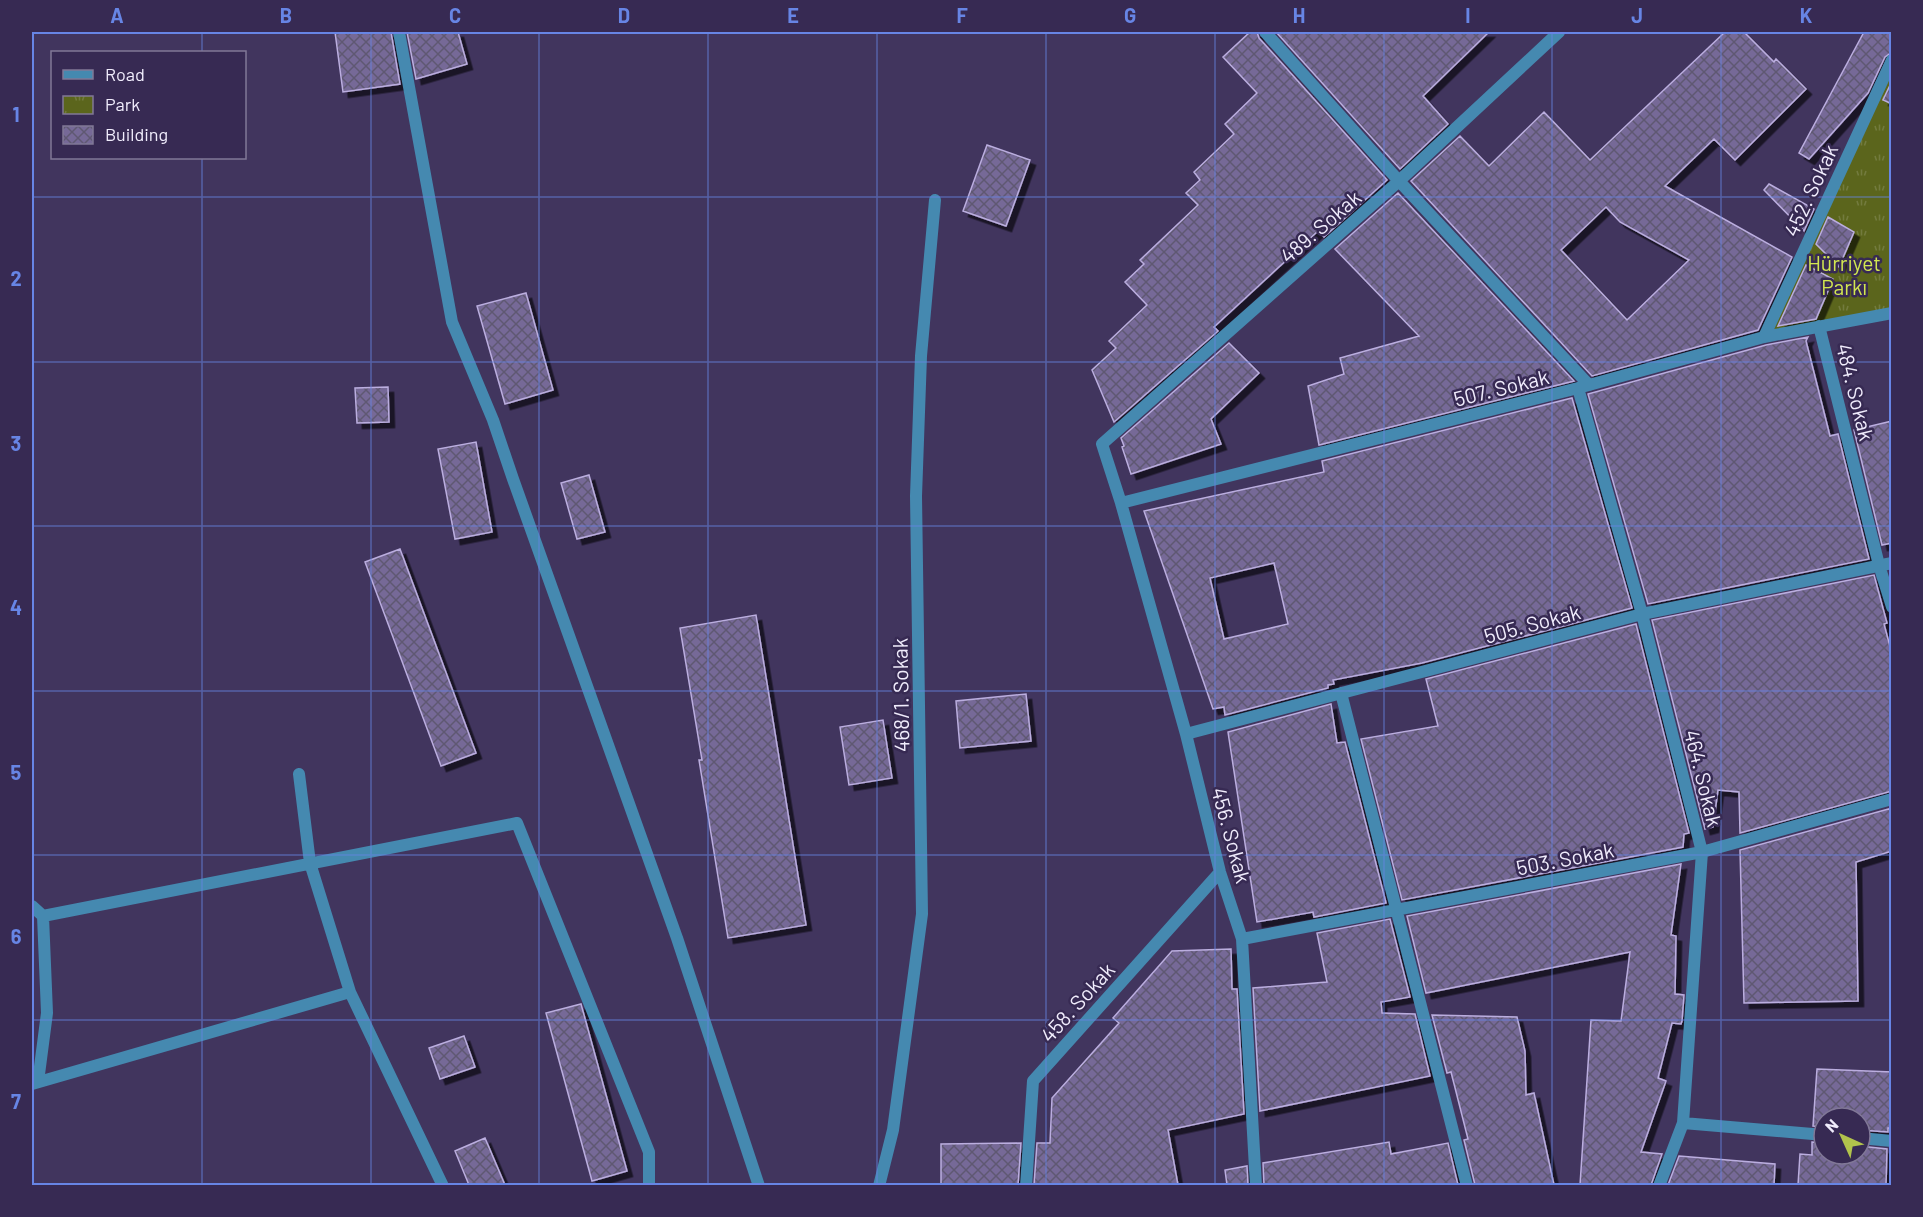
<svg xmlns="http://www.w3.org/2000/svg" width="1923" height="1217" font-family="Barlow,sans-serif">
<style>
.park{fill:url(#park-tufts)}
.building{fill:url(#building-cross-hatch);stroke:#bbaedf;stroke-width:1.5;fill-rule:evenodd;filter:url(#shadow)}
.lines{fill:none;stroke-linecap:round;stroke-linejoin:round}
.lane{stroke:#4589b0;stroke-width:12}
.street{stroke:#4589b0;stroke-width:12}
.grid{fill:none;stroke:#6785e5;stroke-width:1.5;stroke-opacity:0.55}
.labels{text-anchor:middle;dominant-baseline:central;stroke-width:5;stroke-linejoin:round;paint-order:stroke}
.street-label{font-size:21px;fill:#f0ecfc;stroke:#372a53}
.park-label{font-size:21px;fill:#d2e750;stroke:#372a53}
.neatline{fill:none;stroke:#6785e5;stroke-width:2}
.grid-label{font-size:20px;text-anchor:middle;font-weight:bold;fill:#6785e5}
</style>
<defs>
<pattern id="park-tufts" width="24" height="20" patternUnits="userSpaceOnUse" patternTransform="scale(1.5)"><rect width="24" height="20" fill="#5b651c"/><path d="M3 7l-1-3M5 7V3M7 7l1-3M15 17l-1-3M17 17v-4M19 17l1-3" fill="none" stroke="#737b3e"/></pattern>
<pattern id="building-cross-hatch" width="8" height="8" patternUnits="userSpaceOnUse" patternTransform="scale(1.5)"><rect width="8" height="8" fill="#766997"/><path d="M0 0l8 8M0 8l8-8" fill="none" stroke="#5f5872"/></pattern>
<filter id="shadow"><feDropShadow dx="5.5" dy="5.5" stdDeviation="0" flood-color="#0009"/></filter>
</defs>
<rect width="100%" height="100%" fill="#41355e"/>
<path class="park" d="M1891,60V314L1764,337Z"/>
<path class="building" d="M335,32H391L400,84L343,92Z
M407,32H458L467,64L416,79Z
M1250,32H1257L1259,38L1387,180L1324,237L1318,231L1214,327L1218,331L1114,422L1092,370L1116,348L1109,341L1147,305L1125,282L1144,264L1140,260L1198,205L1186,193L1200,180L1194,172L1234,134L1225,124L1257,93L1223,57Z
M1276,32H1489L1423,96L1448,124L1400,169Z
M1725,32H1744L1774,62L1776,59L1806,89L1735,160L1714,139L1665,186L1792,257L1758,330L1592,376L1411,181L1460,136L1489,166L1544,112L1590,160ZM1606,207L1620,222L1689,260L1627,320L1561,250Z
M1864,32H1892V52L1885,57L1868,93L1809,159L1799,153Z
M1892,81V104L1883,100Z
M987,145L1030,160L1006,226L963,211Z
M1769,184L1814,209L1804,231L1764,190Z
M1398,193L1574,381L1319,445L1308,386L1344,374L1340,358L1419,336L1335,249Z
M1828,217L1854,232L1839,267L1816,244Z
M1806,265L1833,279L1816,319L1778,326Z
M526,293L553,390L505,404L477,306Z
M1808,337L1806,341L1830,436L1838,434L1869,559L1648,604L1588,394L1766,345Z
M1229,343L1259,373L1211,419L1221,444L1131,474L1122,447L1124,446L1121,438Z
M388,387L389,422L357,423L355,388Z
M1572,398L1632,608L1422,663L1333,680L1334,684L1328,685V688L1225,715L1224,707L1213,709L1144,511L1324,472L1322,461ZM1274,563L1288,624L1224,639L1210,578Z
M1892,421V543L1882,545L1854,430Z
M476,442L492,532L455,539L438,449Z
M589,475L605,532L577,539L561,483Z
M400,549L476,753L441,766L365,562Z
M1874,575L1887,623L1884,624L1892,654V791L1740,833L1739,792L1718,790L1713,827L1705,829L1652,620Z
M756,615L806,925L728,938L699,760H702L680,628Z
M1636,624L1689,833L1684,834L1683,847L1402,900L1361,739L1438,726L1426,679Z
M1026,694L1031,741L960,748L956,701Z
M1331,704L1337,743L1345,742L1386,903L1314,917L1313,912L1257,922L1228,732Z
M883,720L892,778L849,785L840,727Z
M1892,808V851L1856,862L1858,1001L1744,1003L1740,850Z
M1681,864L1671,935L1676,936L1675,994L1684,995L1682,1021L1681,1024L1672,1023L1658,1078L1666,1081L1641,1152L1662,1154L1651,1185H1580L1591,1020L1621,1021L1630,952L1426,993L1407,916Z
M1390,919L1410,997L1381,1002L1382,1013L1415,1014L1430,1076L1260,1111L1253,988L1327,982L1317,933Z
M1231,949L1232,989H1237L1244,1114L1168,1130L1178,1185H1034L1037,1143H1050L1052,1098L1119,1023L1113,1018L1172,951Z
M581,1004L627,1171L592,1181L546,1013Z
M1432,1015L1517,1017L1525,1051L1526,1095L1534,1093L1554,1185H1475L1464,1140L1468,1139L1451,1072L1447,1073Z
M464,1036L475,1067L440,1079L429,1048Z
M1817,1069L1892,1072V1128H1888V1132L1860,1130V1118H1824V1127L1813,1126Z
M485,1138L505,1185H469L455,1151Z
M1389,1142L1391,1154L1448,1143L1458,1185H1264L1263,1163Z
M1812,1142L1824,1143V1154H1860V1146L1887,1149L1886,1185H1798L1800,1154L1812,1155Z
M1021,1143L1018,1185H941V1144Z
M1679,1156L1775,1164L1774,1185H1668Z
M1247,1166L1248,1185H1227L1225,1170Z"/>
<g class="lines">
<path class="lane" d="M399,32L452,322L493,420L513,479L677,938L759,1186
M299,774L310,863L350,992
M32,906L43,916L47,1013L38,1082
M43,916L517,823L649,1152V1186
M32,1084L350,992L443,1186
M879,1186L893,1130L922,914L916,496L921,356L935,200"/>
<path class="street" d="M1265,32L1399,181L1589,385
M1819,326L1879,565L1892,607
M1764,337L1892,60
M1578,388L1642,614L1702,852L1683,1123L1659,1186
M1121,503L1578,388L1764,337L1892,313
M1341,693L1467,1186
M1186,734L1642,614L1892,563
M1242,939L1702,852L1892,799
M1683,1123L1824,1135
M1860,1138L1892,1141
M1026,1186L1033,1081L1220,872
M1256,1186L1242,939L1220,872L1186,734L1121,503L1102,444L1399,181L1559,32"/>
</g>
<path class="grid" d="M202,32V52M371,32V1186M539,32V1186M708,32V1186M877,32V1186M1046,32V1186M1215,32V1186M1384,32V1186M1552,32V1186M1721,32V1186M202,158V1186M32,197H1892M32,362H1892M32,526H1892M32,691H1892M32,855H1892M32,1020H1892"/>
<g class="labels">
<g class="street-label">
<text transform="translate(1810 190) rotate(-65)">452. Sokak</text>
<text transform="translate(1320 226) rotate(-41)">489. Sokak</text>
<text transform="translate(1501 387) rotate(-14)">507. Sokak</text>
<text transform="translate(1856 392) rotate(76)">484. Sokak</text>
<text transform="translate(1532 623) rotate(-15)">505. Sokak</text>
<text transform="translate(900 695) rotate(-91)">468/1. Sokak</text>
<text transform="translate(1704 778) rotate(76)">464. Sokak</text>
<text transform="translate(1232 835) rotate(75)">456. Sokak</text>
<text transform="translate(1565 858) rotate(-11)">503. Sokak</text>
<text transform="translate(1077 1002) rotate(-48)">458. Sokak</text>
</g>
<g class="park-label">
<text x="1844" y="262">Hürriyet<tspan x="1844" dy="24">Parkı</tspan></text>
</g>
</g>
<rect width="1923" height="1217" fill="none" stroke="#372a53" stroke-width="66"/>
<rect x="51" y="51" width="195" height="108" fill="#372a53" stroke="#817897" stroke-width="1.5"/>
<rect x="63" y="70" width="30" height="9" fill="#4589b0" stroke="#817897" stroke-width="1.5"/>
<text x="105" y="81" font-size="18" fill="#f0ecfc">Road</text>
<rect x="63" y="96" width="30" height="18" fill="url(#park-tufts)" stroke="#817897" stroke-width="1.5"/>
<text x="105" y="111" font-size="18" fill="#f0ecfc">Park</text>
<rect x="63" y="126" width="30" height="18" fill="url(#building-cross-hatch)" stroke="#817897" stroke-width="1.5"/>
<text x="105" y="141" font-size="18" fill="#f0ecfc">Building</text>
<g transform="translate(1842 1136) rotate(315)"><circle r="28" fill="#372a53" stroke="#817897" stroke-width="1.5"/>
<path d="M0-4.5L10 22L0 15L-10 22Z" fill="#b2c34c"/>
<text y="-9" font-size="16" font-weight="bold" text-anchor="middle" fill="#f0ecfc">N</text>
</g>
<rect x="33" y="33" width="1857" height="1151" class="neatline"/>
<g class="grid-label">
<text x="117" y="23">A</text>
<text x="286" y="23">B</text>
<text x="455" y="23">C</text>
<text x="624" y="23">D</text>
<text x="793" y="23">E</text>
<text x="962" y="23">F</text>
<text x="1130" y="23">G</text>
<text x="1299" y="23">H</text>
<text x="1468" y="23">I</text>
<text x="1637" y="23">J</text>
<text x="1806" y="23">K</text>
<text x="16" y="122">1</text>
<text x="16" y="286">2</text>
<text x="16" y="451">3</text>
<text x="16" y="615">4</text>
<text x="16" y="780">5</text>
<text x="16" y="944">6</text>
<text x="16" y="1109">7</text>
</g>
</svg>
